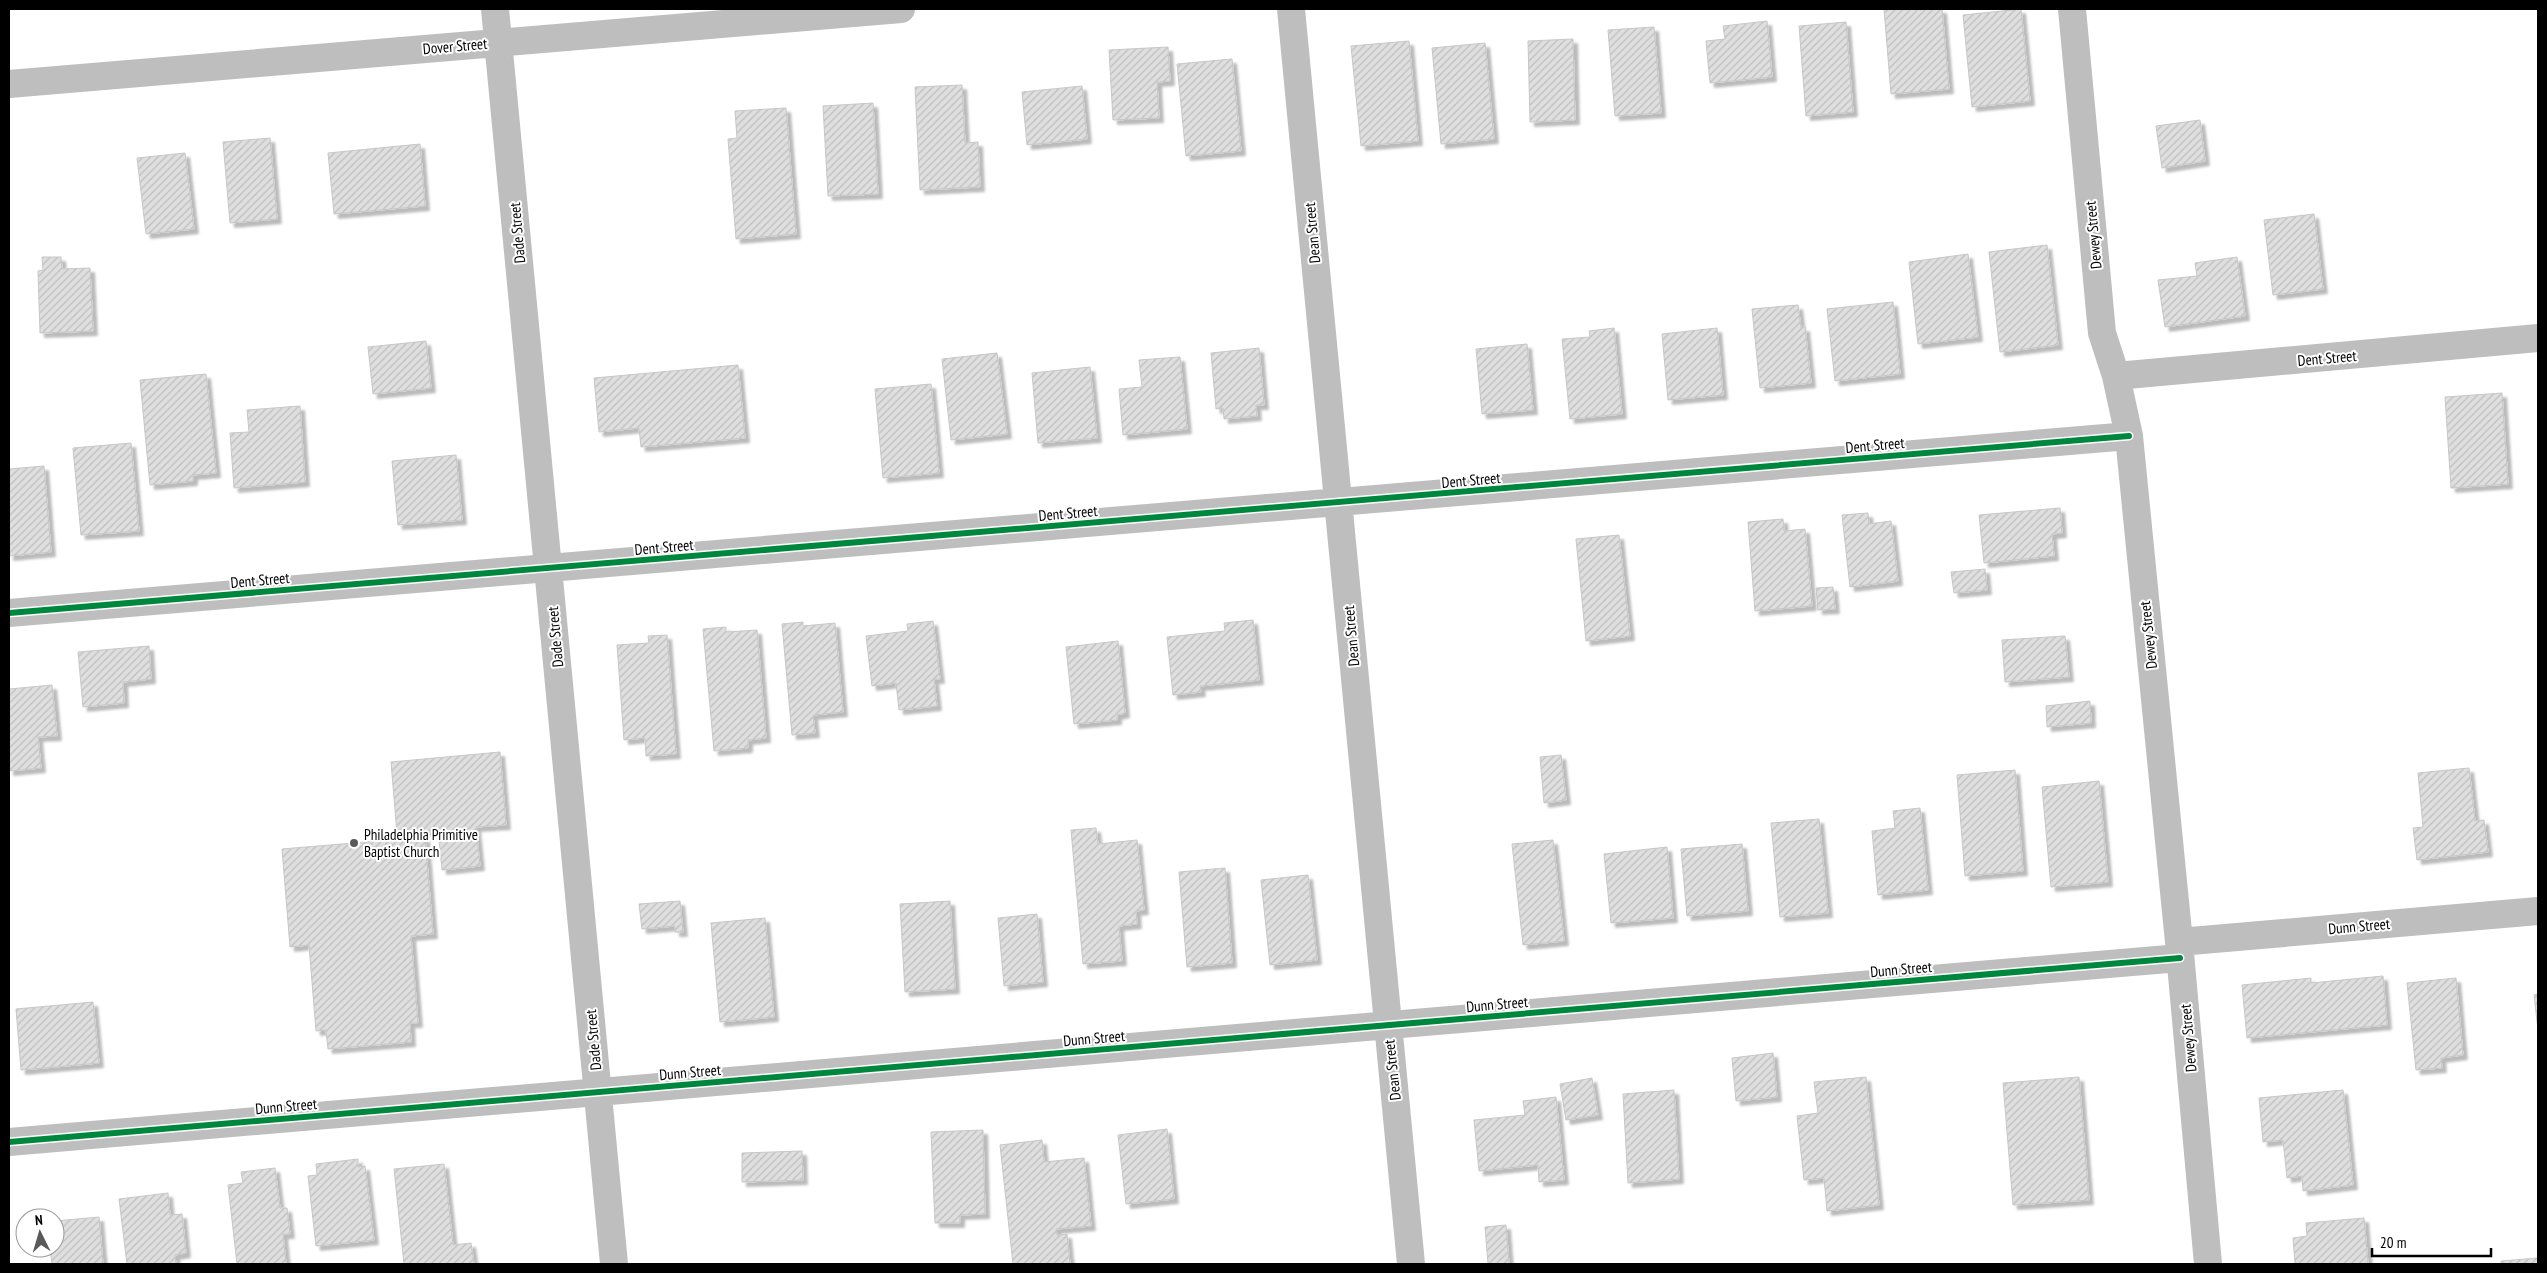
<svg xmlns="http://www.w3.org/2000/svg" width="2547" height="1273" font-family="'PT Sans Narrow',sans-serif">
<style>
.building{fill:url(#building-hatch);stroke:#c7c7c7;filter:url(#shadow)}
.lines{fill:none;stroke-linecap:round;stroke-linejoin:round}
.street{stroke:#bebebe;stroke-width:28}
.cycleway-casing{stroke:#fff;stroke-width:9}
.cycleway{stroke:#00873e;stroke-width:6}
.poi-dot{fill:#595959;stroke:#fff;stroke-width:2}
.labels{text-anchor:middle;dominant-baseline:central;stroke-width:4;stroke-linejoin:round;paint-order:stroke}
.street-label{font-size:15px;fill:#000;stroke:#fff}
.poi-label{font-size:15px;fill:#000;stroke:#fff;text-anchor:start}
</style>
<defs>
<pattern id="building-hatch" width="6" height="6" patternUnits="userSpaceOnUse" patternTransform="scale(1.25)"><rect width="6" height="6" fill="#dfdfdf"/><path d="M-1 1l2-2M0 6l6-6M5 7l2-2" fill="none" stroke="#bebebe"/></pattern>
<filter id="shadow"><feDropShadow dx="4.5" dy="4.5" stdDeviation="1" flood-color="#0004"/></filter>
</defs>
<rect width="100%" height="100%" fill="#fff"/>
<path class="building" d="M1884,9H1942L1949,89L1891,94Z
M2021,9L2030,101L1972,107L1963,15Z
M1767,21L1772,77L1710,83L1706,41L1725,39L1723,26Z
M1846,22L1853,112L1806,116L1799,26Z
M1654,27L1661,113L1615,116L1608,30Z
M1573,39L1575,120L1530,122L1528,41Z
M1409,41L1418,141L1361,146L1351,46Z
M1485,43L1494,139L1441,144L1432,48Z
M1168,47L1170,81L1157,82L1159,118L1113,120L1109,50Z
M1232,59L1241,151L1186,156L1177,64Z
M962,85L965,143L978,142L980,187L920,190L915,87Z
M1082,86L1087,139L1027,145L1022,92Z
M873,103L878,194L828,196L823,106Z
M786,108L796,234L736,239L728,139L737,138L735,111Z
M2200,120L2205,161L2162,168L2156,126Z
M270,138L277,219L230,223L223,142Z
M420,144L425,206L334,214L328,153Z
M185,153L194,229L146,234L137,158Z
M2314,214L2323,289L2273,295L2264,220Z
M2047,245L2058,345L2000,352L1989,252Z
M1968,254L1978,337L1918,344L1909,262Z
M42,257H61L62,269L90,268L93,331L40,333L38,271L43,270Z
M2237,257L2245,316L2165,327L2158,280L2197,276L2195,263Z
M1893,302L1900,374L1835,381L1827,309Z
M1798,305L1801,328L1805,327L1811,383L1760,388L1752,309Z
M1614,328L1622,414L1570,419L1562,339L1590,337L1589,331Z
M1717,328L1723,395L1668,400L1662,334Z
M426,341L431,388L373,394L368,347Z
M1527,344L1533,410L1482,414L1476,349Z
M1259,348L1264,405H1256L1257,416L1224,419L1223,408L1216,409L1211,353Z
M997,353L1007,434L951,440L942,359Z
M1180,357L1187,429L1123,435L1119,389L1142,387L1139,360Z
M738,365L745,438L641,447L639,428L599,432L594,378Z
M1090,367L1097,438L1038,443L1032,373Z
M206,374L216,473L193,475V481L150,485L140,380Z
M931,384L939,473L883,478L875,389Z
M2502,393L2508,484L2451,488L2445,397Z
M300,406L305,482L234,488L230,433L249,432L247,410Z
M131,443L139,531L81,535L73,448Z
M456,455L462,520L398,525L392,461Z
M44,466L51,552L9,556V469Z
M2060,508L2062,533L2052,534L2054,556L1984,563L1979,515Z
M1868,513L1869,524L1891,521L1898,581L1850,587L1842,515Z
M1783,519L1784,531L1805,529L1812,606L1755,611L1748,522Z
M1619,535L1630,636L1586,641L1576,539Z
M1985,569L1987,590L1954,593L1951,572Z
M1833,587L1835,609L1818,610L1816,588Z
M1253,620L1259,680L1200,686L1201,692L1173,695L1167,637L1225,631L1224,623Z
M933,621L940,679H934L937,706L899,710L896,683L872,686L866,636L908,631L907,624Z
M803,622V626L835,623L843,712L813,715L815,733L792,735L782,624Z
M726,627V632L757,630L766,738L748,740V748L714,751L703,629Z
M667,635L676,754L646,756L645,738L624,740L617,645L649,643L648,636Z
M2065,636L2069,677L2005,682L2002,640Z
M1118,641L1125,713L1117,715V720L1074,724L1066,647Z
M149,646L151,679L123,682L124,703L83,707L78,652Z
M52,685L57,736L38,737L41,768L9,771V689Z
M2090,701L2091,723L2047,727L2046,706Z
M500,752L506,825L476,827L480,866L442,870L438,830L397,834L391,762Z
M1561,755L1566,800L1544,803L1540,757Z
M2469,768L2475,821L2484,820L2488,852L2417,860L2413,828L2423,827L2418,773Z
M2015,770L2023,871L1965,876L1957,775Z
M2099,781L2108,882L2051,887L2042,787Z
M1920,808L1928,890L1878,895L1872,831L1895,828L1893,811Z
M1819,819L1828,913L1780,917L1771,823Z
M1096,828L1098,844L1137,840L1144,910L1136,911L1137,924L1119,926L1122,961L1083,964L1071,830Z
M425,837L433,934L411,936L418,1023H410L411,1042L328,1049L326,1030L316,1031L309,945L290,947L282,849Z
M1553,840L1564,941L1523,945L1512,844Z
M1742,844L1748,911L1687,916L1681,849Z
M1667,847L1673,918L1611,923L1604,854Z
M1225,868L1232,963L1187,967L1179,872Z
M1308,875L1317,960L1270,965L1261,880Z
M680,901L683,932H675V926L642,929L639,904Z
M950,901L955,989L905,992L900,904Z
M1037,914L1043,982L1004,986L998,918Z
M765,918L774,1017L720,1022L711,923Z
M2383,976L2387,1025L2247,1038L2242,985L2311,978V983Z
M2456,978L2463,1055L2441,1058L2442,1068L2416,1070L2407,983Z
M2538,994V1030L2534,995Z
M93,1002L99,1063L21,1070L16,1009Z
M1773,1053L1777,1097L1736,1101L1732,1058Z
M1866,1077L1879,1205L1827,1211L1824,1178L1804,1180L1797,1116L1818,1113L1814,1082Z
M2079,1077L2089,1200L2013,1205L2003,1083Z
M1592,1078L1598,1115L1566,1120L1560,1084Z
M1674,1090L1679,1179L1628,1183L1623,1094Z
M2343,1090L2353,1185L2303,1191L2302,1176L2287,1178L2283,1140L2263,1142L2259,1098Z
M1556,1097L1564,1180L1539,1182L1538,1165L1479,1171L1474,1120L1525,1115L1523,1101Z
M1167,1129L1174,1199L1126,1204L1118,1135Z
M983,1130L985,1214L960,1215V1223H935L931,1132Z
M1042,1140L1044,1162L1084,1158L1091,1226L1056,1229L1057,1235L1067,1234L1070,1264H1013L1000,1145Z
M802,1151L803,1180L742,1182V1153Z
M358,1159V1167L365,1166L374,1240L316,1246L308,1176L317,1175L316,1164Z
M444,1164L453,1245L471,1243L474,1264H404L394,1169Z
M275,1168L280,1208H287L288,1216L290,1234H283L286,1264H237L228,1185L243,1183L241,1172Z
M168,1193L170,1215L182,1214L186,1253L175,1255L176,1264H127L119,1199Z
M99,1217L103,1264H52L50,1248H55V1221Z
M2364,1218L2368,1264H2295L2293,1238L2307,1236L2306,1223Z
M1506,1225L1509,1264H1488L1485,1227Z
M2538,1258V1264H2501V1261Z"/>
<g class="lines">
<path class="street" d="M495,9L614,1264
M1291,9L1411,1264
M2072,9L2102,333L2116,376L2129,436L2179,942L2208,1264
M9,84L901,9
M2116,376L2538,338
M9,613L2129,436
M2179,942L2538,911
M9,1142L2180,958"/>
<defs>
<path id="cycleway" d="M9,613L2129,436
M9,1142L2180,958"/>
</defs>
<use href="#cycleway" class="cycleway-casing"/>
<use href="#cycleway" class="cycleway"/>
</g>
<circle class="poi-dot" cx="354" cy="843" r="5"/>
<g class="labels">
<g class="street-label">
<text transform="translate(455 46) rotate(-5)">Dover Street</text>
<text transform="translate(517 233) rotate(-95)">Dade Street</text>
<text transform="translate(1312 233) rotate(-95)">Dean Street</text>
<text transform="translate(2093 235) rotate(-95)">Dewey Street</text>
<text transform="translate(2327 358) rotate(-5)">Dent Street</text>
<text transform="translate(1875 445) rotate(-5)">Dent Street</text>
<text transform="translate(1471 480) rotate(-5)">Dent Street</text>
<text transform="translate(1068 513) rotate(-5)">Dent Street</text>
<text transform="translate(664 547) rotate(-5)">Dent Street</text>
<text transform="translate(260 580) rotate(-5)">Dent Street</text>
<text transform="translate(2148 635) rotate(-96)">Dewey Street</text>
<text transform="translate(1351 636) rotate(-95)">Dean Street</text>
<text transform="translate(555 637) rotate(-95)">Dade Street</text>
<text transform="translate(2359 926) rotate(-5)">Dunn Street</text>
<text transform="translate(1901 969) rotate(-5)">Dunn Street</text>
<text transform="translate(1497 1004) rotate(-5)">Dunn Street</text>
<text transform="translate(1094 1038) rotate(-5)">Dunn Street</text>
<text transform="translate(2188 1038) rotate(-95)">Dewey Street</text>
<text transform="translate(593 1040) rotate(-95)">Dade Street</text>
<text transform="translate(1392 1070) rotate(-96)">Dean Street</text>
<text transform="translate(690 1072) rotate(-5)">Dunn Street</text>
<text transform="translate(286 1106) rotate(-5)">Dunn Street</text>
</g>
<g class="poi-label">
<text x="364" y="834">Philadelphia Primitive<tspan x="364" dy="17">Baptist Church</tspan></text>
</g>
</g>
<rect width="2547" height="1273" fill="none" stroke="#000000" stroke-width="20"/>
<g transform="translate(40 1233) rotate(355)"><circle r="24" fill="#ffffff" stroke="#999999"/>
<path d="M0-4L9 19L0 12L-9 19Z" fill="#595959"/>
<text y="-8" font-size="14" font-weight="bold" text-anchor="middle" fill="#000000">N</text>
</g>
<path d="M2372 1248v8h119v-8" fill="none" stroke="#000000" stroke-width="2.5"/>
<text x="2380" y="1248" font-size="15" fill="#000000" stroke="#ffffff" stroke-width="4" paint-order="stroke">20 m</text>
</svg>
